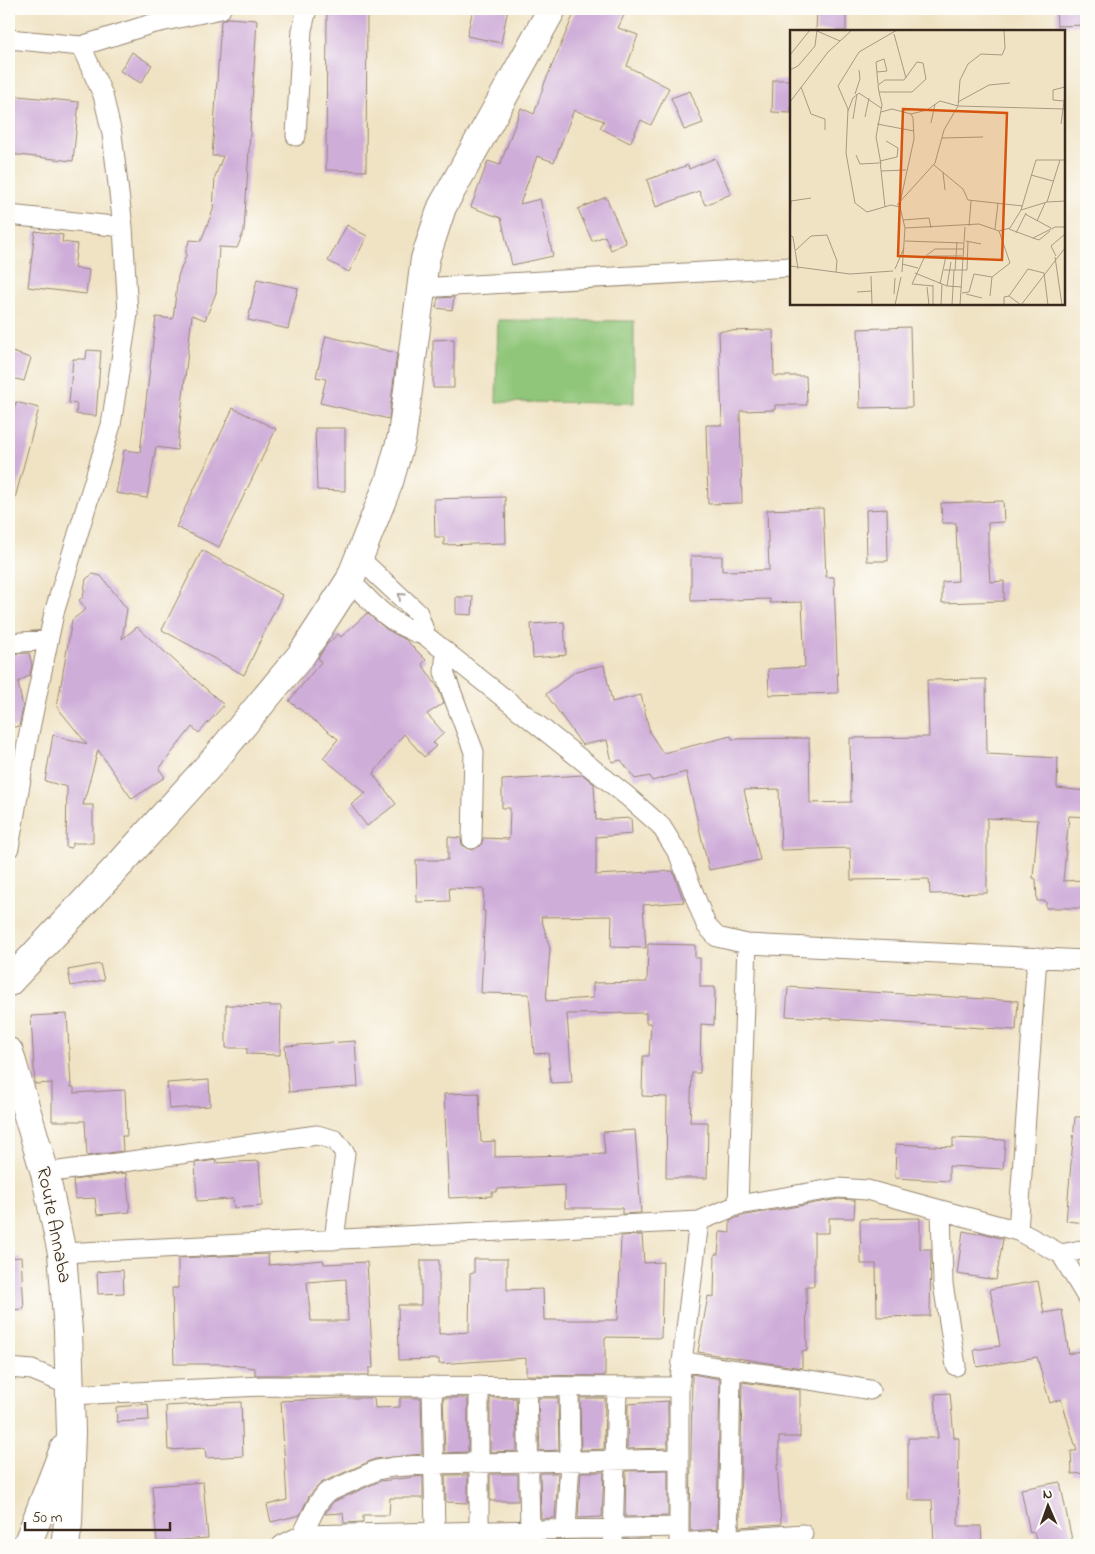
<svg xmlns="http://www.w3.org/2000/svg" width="1095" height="1554" font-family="'Indie Flower',sans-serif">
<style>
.pitch{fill:#90c679;stroke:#66784c}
.building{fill:#cfadd9;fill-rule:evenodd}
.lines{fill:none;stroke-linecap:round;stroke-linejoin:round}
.street-casing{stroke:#968671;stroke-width:21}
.secondary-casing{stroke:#968671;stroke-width:30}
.street{stroke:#fff;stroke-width:19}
.secondary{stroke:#fff;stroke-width:28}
.oneway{stroke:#a79f9a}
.labels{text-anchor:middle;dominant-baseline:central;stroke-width:4;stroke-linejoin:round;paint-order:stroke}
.street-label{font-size:20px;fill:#3b2a1e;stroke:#fdfcf7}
.inset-road{fill:none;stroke:#a89982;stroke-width:1}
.view{fill:#d7540e;fill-opacity:0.15;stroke:#d7540e;stroke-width:2.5}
.inset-edge{fill:none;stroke:#3b2a1e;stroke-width:2.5}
</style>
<rect width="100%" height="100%" fill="#fdfcf7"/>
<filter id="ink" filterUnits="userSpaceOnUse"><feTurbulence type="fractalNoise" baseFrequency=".02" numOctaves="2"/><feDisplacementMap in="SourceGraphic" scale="10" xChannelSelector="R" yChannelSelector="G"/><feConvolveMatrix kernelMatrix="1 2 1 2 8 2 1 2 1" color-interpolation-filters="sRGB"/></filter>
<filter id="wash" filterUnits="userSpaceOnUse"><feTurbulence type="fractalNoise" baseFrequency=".0096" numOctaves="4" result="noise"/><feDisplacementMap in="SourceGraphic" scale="20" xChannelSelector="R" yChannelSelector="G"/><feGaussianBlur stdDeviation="1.12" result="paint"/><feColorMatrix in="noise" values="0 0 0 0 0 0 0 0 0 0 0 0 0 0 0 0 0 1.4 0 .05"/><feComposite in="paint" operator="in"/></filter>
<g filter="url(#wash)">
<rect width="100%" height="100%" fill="#f0e3c4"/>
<path class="pitch" d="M498,320L634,321V403L496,402Z"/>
<g id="blocks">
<path class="building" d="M327,9H367L366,171L326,170Z
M473,9H508L501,43L467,36Z
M576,9H627L618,28L638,35L627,66L669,88L651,125L641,120L630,143L600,128L604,121L574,110L554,162L537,156L520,204L540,199L553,256L512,265L501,218L471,207L488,161L500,165L521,108L534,114L545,82Z
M817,9H846V31H816Z
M1056,9H1086V25L1057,26Z
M227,18L257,20L244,231L237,248L219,247L216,293L205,320L192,315L177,450L156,447L147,498L116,493L124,450L140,452L156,317L173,319L178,276L186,256V249L190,240L201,241L213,210L215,177L223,156H212L221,21Z
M132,52L152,65L141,83L120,71Z
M773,80H791V113L772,112Z
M690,91L703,123L684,130L671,98Z
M9,95L79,102L73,161L9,154Z
M715,158L731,194L705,205L699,191L656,207L647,180L688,165L689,169Z
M606,197L626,243L611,250L605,236L592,241L578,209Z
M347,225L367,236L349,272L328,261Z
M35,231L63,235L62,242L77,244L74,268L89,270L86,294L28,287Z
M257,279L298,288L288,329L248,320Z
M454,297L452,310L436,308L438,298Z
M910,327L912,407L860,408L858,329Z
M773,330L774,376H806L807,405H775V410L740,411L742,503L708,504L706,425H722L719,331Z
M326,336L397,353L389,419L320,403L326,379L316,377Z
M454,339V388H433V340Z
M87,350L101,351L96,416L76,414L77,404L69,403L73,359H86Z
M9,351L31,358L24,381L9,377Z
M16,402L39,408L14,502L9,501V427Z
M233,408L276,429L219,547L176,527Z
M315,428H345V491L317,490Z
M505,497L506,543L444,545V537H435L434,499Z
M1003,501L1004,522L988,523V552L990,582L1004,581V601L942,603V582L958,581L956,523H942L941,503Z
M823,508L826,577H834L838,693L769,695L768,669L805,667L802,602L770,603V599L691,601V556H722V571L769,570L767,510Z
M887,509L888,561H867L866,510Z
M202,550L282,595L244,675L162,630Z
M93,574L101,576L127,609L122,639L137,627L224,705L199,733L192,727L159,769L165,777L132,799L98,750L83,805H93V843H73L71,848L66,847L67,787L45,781L53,735L87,744L57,707L72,620L86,609L79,600L83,597L86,579Z
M456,597H473L472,615L456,614Z
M367,613L386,629L406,640L426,660L422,664L438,688L444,703L427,714L444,733L433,743L436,746L424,757L404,734L373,774L396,804L367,826L351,805L366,793L323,758L338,739L289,701L321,662L318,658L327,644L338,634L341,637Z
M564,622L566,655L533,658L531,624Z
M29,653L32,665L30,675L18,682L23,708L19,726L9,728V654Z
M604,665L612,702L641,695L650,733L663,753L731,736L732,739L809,738L810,803L851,802L850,738L929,737L927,680L986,679L987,754L1058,758L1057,788L1086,791V817L1069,816L1063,881L1086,880V908H1046V901H1037L1036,879L1033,878L1038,820L987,818V893L930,894L929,879L851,880L850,848L781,850L779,789L744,790L760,860L709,870L686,772L652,781L650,776L635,779L621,760L612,762L607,740L582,745L546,694L576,671Z
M583,775L594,784L596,820L631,818L632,834L596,837V875L673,871L684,902L643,905L646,948L611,947L612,916L541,917L550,949L546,1001L593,998V983L647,982L648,944L695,945V958H700V987H715L714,1025L701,1024L700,1073H692L690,1122H708L707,1178H666L667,1097L642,1096L643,1056H649L651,1023H646V1013L567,1014L572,1082L551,1083L548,1053L534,1054L529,994L481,993L485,911H483L484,889L449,888L450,901L417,902L416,860H448V837L461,838L462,845L472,850L481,845L483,838L509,839L510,808H502V780Z
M100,964L104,980L71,986L68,970Z
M788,987L1018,1001L1016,1030L786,1016Z
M226,1005L281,1006L280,1055L247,1054V1048H226Z
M67,1014L71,1087H74V1093L125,1090L127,1136H122L123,1151L87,1156L85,1121H52V1083L35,1084L31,1016Z
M355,1041L358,1087L289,1092L285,1046Z
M209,1080L210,1106L169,1109L167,1083Z
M479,1093L481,1142L495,1141V1157L605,1154L603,1132L635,1130L641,1213L622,1214V1208H565V1185L497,1189V1192H492V1196L449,1198L444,1094Z
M1075,1117H1086V1223L1066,1221Z
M953,1138L1005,1140L1003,1169L949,1166V1181L895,1178L896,1144L953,1147Z
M216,1160V1163L259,1161L262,1206L234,1208L233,1199L197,1201L195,1163Z
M126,1173L130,1212L97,1215L95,1198L75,1199L73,1180Z
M839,1199L855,1200L854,1218H829V1233H814V1286H806L807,1351H802V1368L698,1352L708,1296L714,1297L715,1254H718L720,1232L730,1233V1221L741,1216Z
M920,1218V1249H931L930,1316L877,1317L876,1264H861L860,1219Z
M963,1231L978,1234L979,1232L1003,1239L996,1280L957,1274Z
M642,1235L644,1263L663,1262L661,1338L605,1337V1376L526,1375V1358L439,1364V1359L399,1360L398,1305H421V1260H439V1334L469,1332L470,1274L474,1273V1259H507V1290L543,1289L544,1320H618L621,1236Z
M268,1254L269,1265L323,1260L324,1264L367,1262L373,1368H369V1375H255V1368L223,1364H174L172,1288H178V1258ZM346,1279L348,1321H311L307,1282Z
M21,1257L24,1309L9,1310V1258Z
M123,1270L124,1293L98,1294L97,1272Z
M1038,1281L1044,1313L1062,1310L1069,1354L1086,1349V1473L1072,1474L1071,1451H1077L1061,1399L1050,1403L1037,1357L977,1367L974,1350L1000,1346L990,1289Z
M692,1374L720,1379L717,1529L690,1531Z
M742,1382L800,1390V1437H779V1465H777L781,1524L740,1527Z
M950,1393L954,1438H959L958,1526H981L982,1545H934L932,1500H908V1438H938L935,1394Z
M344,1398H374L375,1408L400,1407V1398H421L422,1454L375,1459L321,1483L309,1496L300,1515L271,1522L267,1505L287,1500L281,1401Z
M443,1398H468V1452L445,1453Z
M490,1398H516L517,1451L490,1452Z
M538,1398H558L559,1450L540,1451Z
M580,1398H605L604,1449L581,1450Z
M668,1401V1448L627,1449L628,1404Z
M241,1402L243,1456L206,1458L205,1448L168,1450L166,1406Z
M148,1404L149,1420L117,1422L116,1407Z
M668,1470V1516L625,1517L626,1471Z
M581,1472H604L602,1517L578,1518Z
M540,1473H558L555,1518L541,1519Z
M490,1474H518V1501H490Z
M445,1475H468V1503L446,1502Z
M423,1476V1498H390L389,1515H363V1522L344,1523L343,1513L325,1514L333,1502L380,1481Z
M203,1482L208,1538L157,1542L152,1486Z
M1060,1482L1073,1545H1037L1034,1532L1030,1533L1021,1489Z
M624,1539H650V1545H624Z
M602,1540V1545H538V1541Z"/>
</g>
</g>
<g filter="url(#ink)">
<use href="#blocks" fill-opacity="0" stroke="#968671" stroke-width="1"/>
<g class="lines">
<defs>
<path id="street" d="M9,39L81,46L103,95L112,134L123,227L128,314L111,425L54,613L28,738L9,848
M81,46L151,24L221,9
M296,136L302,30L307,9
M9,215L123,227
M420,288L791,267
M360,559L418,613L426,636
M350,580C374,606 391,625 426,636L627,796L661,826L679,855L706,925L717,937L747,944L1086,960
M9,643L48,640
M446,652L444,672L474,752L472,839
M45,1173L317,1135L335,1140L345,1153L334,1240
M738,1205L747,944
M941,1210L943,1284L956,1366
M1018,1231L1037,957
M62,1253L699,1221L738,1205L838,1188L867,1190L1018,1231L1061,1254L1086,1296
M1061,1254L1086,1249
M682,1361C745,1373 808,1378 870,1390
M9,1368L32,1370L69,1385
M432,1386L435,1532
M479,1386V1531
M527,1386L530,1530
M70,1395L263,1386L679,1387
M566,1529L570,1461L569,1387
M302,1535L318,1503L326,1493L377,1470L393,1467L433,1464L679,1459
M679,1543L803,1534
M282,1545L302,1535L679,1527
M613,1545L617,1387
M679,1545V1387L699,1221
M728,1545L731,1371"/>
<path id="secondary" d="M9,982L122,862L214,760L302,654L350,580L389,482L402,436L425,259L442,207L552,9
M9,1052L45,1173L62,1253L68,1331L71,1432L68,1523L65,1545
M27,1545L64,1449"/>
</defs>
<use href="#street" class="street-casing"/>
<use href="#secondary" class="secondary-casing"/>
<use href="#street" class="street"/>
<use href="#secondary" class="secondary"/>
</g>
<defs><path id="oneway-chevron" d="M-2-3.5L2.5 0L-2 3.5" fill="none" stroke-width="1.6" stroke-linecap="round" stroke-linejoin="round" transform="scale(1.25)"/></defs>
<use class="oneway" href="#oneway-chevron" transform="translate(401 596) rotate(-138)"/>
</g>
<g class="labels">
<g class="street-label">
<text transform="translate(53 1225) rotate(79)">Route Annaba</text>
</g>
</g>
<g transform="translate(790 30)">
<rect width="275" height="275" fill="#f0e3c4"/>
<path class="inset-road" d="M107,0L69,22L48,56L58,79L56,123L65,173L77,182L101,175L110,177L115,198L112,242M27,1L50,11M104,4L116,48M0,25L20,0M0,40L8,36L25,16L27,0M87,42L97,41L94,29L86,32L88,54M11,57L21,84L35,89V100M89,62H122L136,49L133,33L127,32L114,50H95L88,55L89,62L92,75L86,107L91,134M65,64L70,49L69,40M274,71L263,70V60L275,57M0,72L38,22L62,0M168,72L199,55L220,53M58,81L63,68L69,63L91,78M91,82L102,79L121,84L123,88L124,109L110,173M121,84L137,80L150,71L168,76L275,79M75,87L79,68M63,89L67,64M141,93L145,74M87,94L124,101M271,94L275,64M152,108L193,107M66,125L70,134L89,133M144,135L173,159L178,170L233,176M91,141L116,140M153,142L155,160M241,145L263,151M257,172L270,130M107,175L145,133L154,100L168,76L170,50L178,34L191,24L212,25L215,18L214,0M95,177L90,131L107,127L108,118L96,111M231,180L257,172L275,171M235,184L261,198M113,190L139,188L141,198M247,191L255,173M0,193L1,171L21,168M179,196L181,171M115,198L189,194L209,201L220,233L202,247L200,266M205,199L208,173M219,199L243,208L265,197H275M209,201L220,198L231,180L246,130H275M226,203L236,183M0,205L3,207L8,239M243,208L249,210L260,201M115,211L173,213M176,211L191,214M6,220L21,206L37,205L47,231L46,242M137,225L145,219H173M266,226L261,216L275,204M265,227L272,275M112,234L128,238M0,236L60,244L103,241M105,239L114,218M154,240H177L178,211M165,240L167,212M125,243L157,256L172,257M81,246L82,274M150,254L156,226M143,256L122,254L135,226H172M157,256L161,232M137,257L139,275M67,262L82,261M172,263L179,262L184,244L202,247M104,264L105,248M176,264L192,268M219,266L231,275M72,275H93M105,275L111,247M143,275V255M151,275L152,254M162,275L164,240M170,275L175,197M214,275V267L219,266L238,239L254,243L258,275M231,275L275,218"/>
<path class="view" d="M113,79L217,83L212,230L108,226Z"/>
<rect width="275" height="275" class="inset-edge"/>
</g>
<rect width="1095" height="1554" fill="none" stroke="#fdfcf7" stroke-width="30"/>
<g transform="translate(1048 1506) rotate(358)" stroke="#fdfcf7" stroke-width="4" paint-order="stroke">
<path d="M0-4L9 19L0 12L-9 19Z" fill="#3b2a1e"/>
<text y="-8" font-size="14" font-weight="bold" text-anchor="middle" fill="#3b2a1e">N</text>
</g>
<path d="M25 1522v8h145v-8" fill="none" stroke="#3b2a1e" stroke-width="2.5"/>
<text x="32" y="1522" font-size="15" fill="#3b2a1e" stroke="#fdfcf7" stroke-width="4" paint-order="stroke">50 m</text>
</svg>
